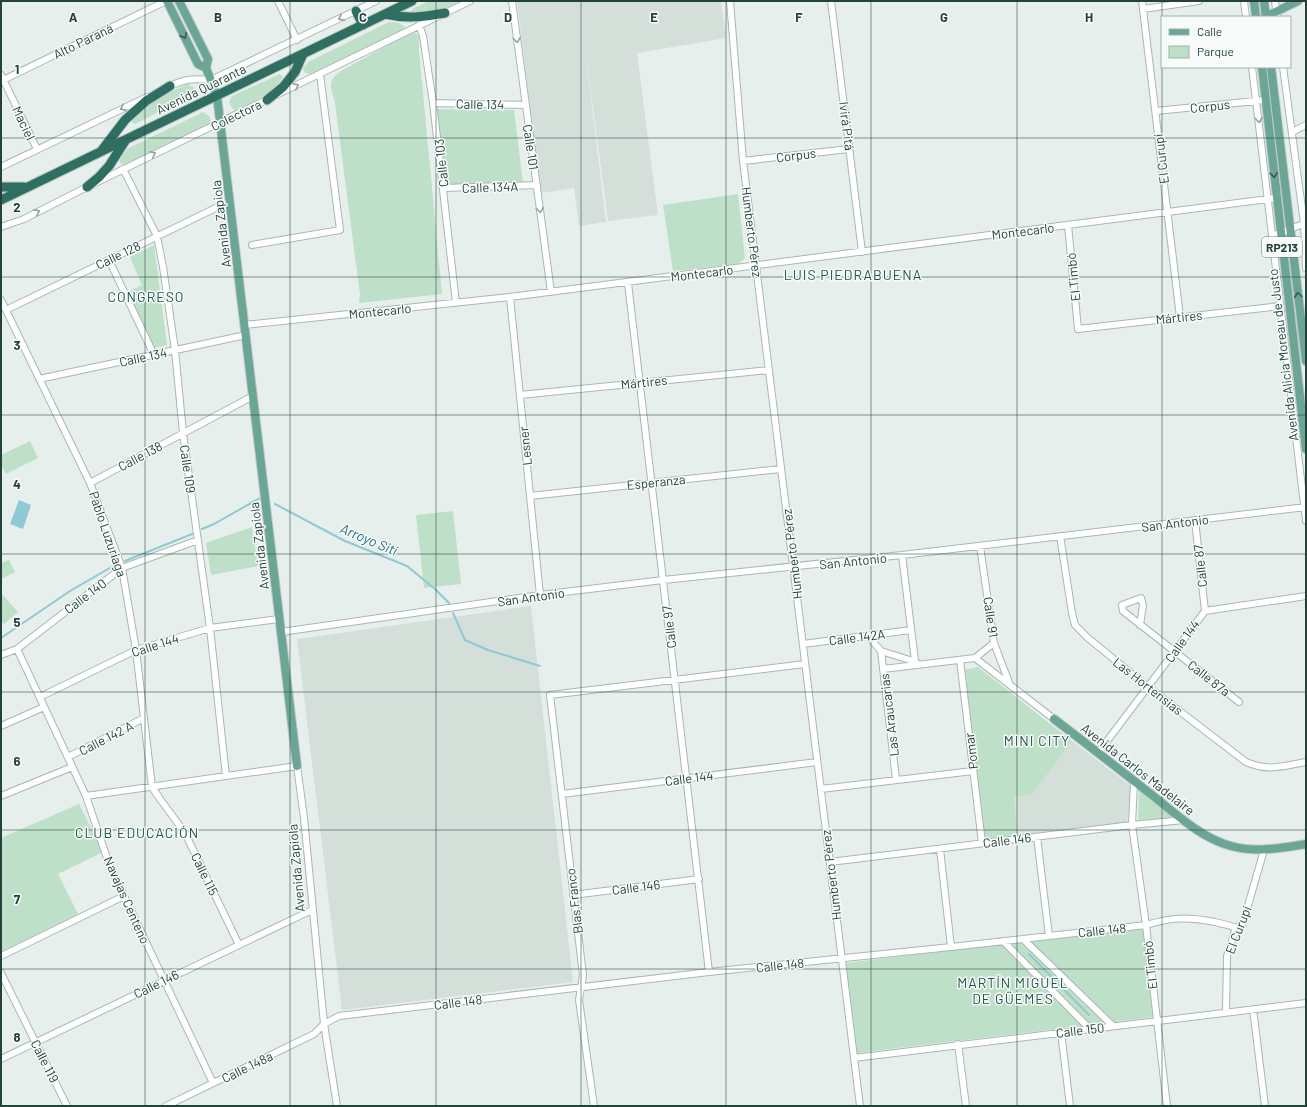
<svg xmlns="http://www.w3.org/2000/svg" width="1307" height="1107" font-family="Barlow,sans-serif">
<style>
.built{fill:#d4dfda}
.green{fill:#bfe0c8}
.water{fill:#8ec9d4}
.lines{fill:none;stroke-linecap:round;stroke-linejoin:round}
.stream{stroke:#8ec9d4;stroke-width:2}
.minor-casing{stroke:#a8b8b2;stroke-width:8}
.major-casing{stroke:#c2cac8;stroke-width:10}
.highway-casing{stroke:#c2cac8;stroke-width:11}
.minor{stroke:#fff;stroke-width:6}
.major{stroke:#6aa596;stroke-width:8}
.highway{stroke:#2f6f62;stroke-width:9}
.oneway{stroke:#92a09c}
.oneway2{stroke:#365b51}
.grid{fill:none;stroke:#24423a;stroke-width:1;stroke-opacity:0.55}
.labels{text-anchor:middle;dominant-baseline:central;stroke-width:3;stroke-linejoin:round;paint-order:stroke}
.shield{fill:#f7fbf9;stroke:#637a73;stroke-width:1}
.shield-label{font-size:12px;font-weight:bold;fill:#24423a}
.street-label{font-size:13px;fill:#24423a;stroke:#f7fbf9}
.neighbourhood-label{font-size:14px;letter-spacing:1px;fill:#1f5548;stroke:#f7fbf9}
.water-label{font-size:14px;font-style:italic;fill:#1c6f80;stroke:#f7fbf9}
.grid-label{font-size:13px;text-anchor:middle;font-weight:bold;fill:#24423a;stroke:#f7fbf9;stroke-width:3;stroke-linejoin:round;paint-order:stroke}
</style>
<rect width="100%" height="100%" fill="#e6efeb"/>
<path class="built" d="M517,1H721L726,38L637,53L658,215L608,221L583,32L606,222L579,226L574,188L541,193Z
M531,606L573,982L342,1010L297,639Z
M1072,741L1132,787L1127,823L1018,836L1014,797L1032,795Z"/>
<path class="green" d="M429,1H460L439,11L412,14L410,12L414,8Z
M389,22L399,23L406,28L311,74L305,73L303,69L308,62Z
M414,32L419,36V50L442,294L359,303L360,295L335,103C331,87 326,82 341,71L408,34Z
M280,74L283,77C271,95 252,102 234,110C229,105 228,102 232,96Z
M188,84L193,87L195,94L135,124L132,123C134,105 173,91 188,84Z
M434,109L514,110L523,183L442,189Z
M203,112L209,116L211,121L208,124L126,164H121L119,160L127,149Z
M738,194L745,258L738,264L673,271L663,205Z
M154,245L167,345L154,348L128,292L142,285L130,257Z
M30,441L38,458L6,474L1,465V455Z
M453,511L461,584L424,588L416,515Z
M252,527L258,566L211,575L206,543Z
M9,560L15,572L1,579V563Z
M1,593L18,612L4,624L1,621Z
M978,667L1072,741L1032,795L1014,797L1018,836L984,839L965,670Z
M1139,786L1180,819L1138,825Z
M79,804L103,852L58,874L78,914L1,951V855H2L1,852V838Z
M1144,926L1154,1017L857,1053L846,963Z"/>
<path class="water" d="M19,500L31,505L23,529L10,524Z"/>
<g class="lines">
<path class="stream" d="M275,504L345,541L407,566L435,589L449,603
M202,529L214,524L260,498
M125,561L192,534
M453,613L465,640L488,650L540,666
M1,638L70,591L115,565
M1029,954L1089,1015"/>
<defs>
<path id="minor" d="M278,1L297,40
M512,1L551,292
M730,1L743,161L860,1106
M831,1L862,252
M1142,1L1180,317
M1244,1L1246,17
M1275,1L1277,17
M1143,9L1199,1
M419,25L423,36L433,103L456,303
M1252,67L1306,521
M1283,67L1304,223L1306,268
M1,75L37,149
M1,81L166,1
M168,87C185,79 192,78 211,80L376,1
M278,94L470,1
M433,103L526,105
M1156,111L1265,100
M1292,132L1306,125
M743,161L849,149
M1,167L147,97
M123,169L157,236L163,267L175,350L183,433L210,628L226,776
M443,188L537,185
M1068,225L1078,329L1280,306
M1,227L24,219L87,187L270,98
M1272,236L1306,223
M252,245L340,230L320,74
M109,260L154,355
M628,283L709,972
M510,297L540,595
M1,300L90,483L122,568L136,650L152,787L160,799L185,833L239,945
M6,310L230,201
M245,325L510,297L1276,198
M39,379L246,335
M520,395L769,370
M90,483L253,396
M530,496L781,469
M1195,520L1205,611
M1060,536L1072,613L1075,625L1088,638L1148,687L1246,762C1269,772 1282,766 1306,762
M980,546L994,643L1010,685
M902,555L915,661
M1140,625L1143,605L1141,598L1122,605L1123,611L1239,702
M281,632L540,595L663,580L902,555L1306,507
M868,636L881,651L916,662
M803,644L911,630
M17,649L86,796L108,861L124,896L213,1083
M881,651L896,779
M1,655L17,649L122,568L198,540
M975,658L1054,719
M960,660L982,843
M883,669L975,658L994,643
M40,697L136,650L210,628L279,619
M1,726L44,707
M1098,753L1205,611L1306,596
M68,757L144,718
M1134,782L1132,825L1146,925L1167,1106
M821,789L973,771
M562,794L817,762
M1,796L72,767
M86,796L297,766L304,818L324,1024L337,1106
M1037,837L1049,936
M940,849L951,947
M830,862L1132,825L1184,820
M573,895L699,879
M1023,939L1113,1026
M1003,941L1090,1029
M1,956L124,896
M1,973L67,1106
M1253,1009L1265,1106
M1226,1012L1227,956L1236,928L1243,923L1264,850
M1061,1032L1070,1106
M958,1044L966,1106
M854,1058L1306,1003
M1,1059L312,910
M166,1106L314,1034L324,1024L339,1016L709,972L951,947L1146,925C1172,917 1188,917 1215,922C1222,924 1230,925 1236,928
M594,1106L579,1000L583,975L550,695L805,664"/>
<path id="major" d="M167,1L198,64L206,68
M179,1L208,59L206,68L217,96L297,766
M1254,1L1256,17
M1264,1L1266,17
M1265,17L1298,1
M1262,67L1306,449
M1271,67L1306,361
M1054,719C1087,744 1120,770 1152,795C1176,814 1201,838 1231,846C1256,853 1281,848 1306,844"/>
<path id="highway" d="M356,11L363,25
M385,14C407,19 423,17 445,13
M267,100L283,87L295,72L303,54
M102,150L125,120L146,101L170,86
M1,187H24
M87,187L99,177L109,166L125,141
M1,200L412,1"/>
</defs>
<use href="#minor" class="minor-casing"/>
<use href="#major" class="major-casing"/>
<use href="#highway" class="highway-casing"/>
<use href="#minor" class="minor"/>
<use href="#major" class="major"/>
<use href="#highway" class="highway"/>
</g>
<defs><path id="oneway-chevron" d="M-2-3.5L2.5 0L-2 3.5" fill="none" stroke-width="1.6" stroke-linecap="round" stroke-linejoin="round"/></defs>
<g class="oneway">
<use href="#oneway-chevron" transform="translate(341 18) rotate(154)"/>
<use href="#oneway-chevron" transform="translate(517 40) rotate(82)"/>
<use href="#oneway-chevron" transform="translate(296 86) rotate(-26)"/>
<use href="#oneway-chevron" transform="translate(123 108) rotate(154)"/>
<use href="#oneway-chevron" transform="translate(1259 120) rotate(83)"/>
<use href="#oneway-chevron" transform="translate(153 154) rotate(-26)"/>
<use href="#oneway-chevron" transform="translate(540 210) rotate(82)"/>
<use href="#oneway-chevron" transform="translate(37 212) rotate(-27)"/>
</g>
<g class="oneway2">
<use href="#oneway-chevron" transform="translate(184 36) rotate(64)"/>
<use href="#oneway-chevron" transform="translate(1274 175) rotate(84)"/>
<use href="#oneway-chevron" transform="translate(1298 295) rotate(-97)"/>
</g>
<path class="grid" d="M145,1V1106M290,1V1106M436,1V1106M581,1V1106M726,1V1106M871,1V1106M1017,1V1106M1162,1V1106M1,138H1306M1,277H1306M1,415H1306M1,554H1306M1,692H1306M1,830H1306M1,969H1306"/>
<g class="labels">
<rect class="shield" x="1262" y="237" width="40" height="20" rx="3"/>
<g class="shield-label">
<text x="1282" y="247">RP213</text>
</g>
<g class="street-label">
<text transform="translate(83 41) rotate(-26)">Alto Paraná</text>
<text transform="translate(201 89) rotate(-26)">Avenida Quaranta</text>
<text transform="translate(480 104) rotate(1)">Calle 134</text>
<text transform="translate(1210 106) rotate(-6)">Corpus</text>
<text transform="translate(236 115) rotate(-26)">Colectora</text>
<text transform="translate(24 123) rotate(64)">Maciel</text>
<text transform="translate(847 126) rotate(83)">Ivirá Pitá</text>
<text transform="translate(531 147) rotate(82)">Calle 101</text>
<text transform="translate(796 155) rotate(-7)">Corpus</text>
<text transform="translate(1161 159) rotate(-97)">El Curupí</text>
<text transform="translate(441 163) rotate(-96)">Calle 103</text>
<text transform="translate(490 187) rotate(-2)">Calle 134A</text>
<text transform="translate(221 224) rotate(-97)">Avenida Zapiola</text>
<text transform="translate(1023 231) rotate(-7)">Montecarlo</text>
<text transform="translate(752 232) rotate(83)">Humberto Pérez</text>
<text transform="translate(118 255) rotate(-26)">Calle 128</text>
<text transform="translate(702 273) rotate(-7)">Montecarlo</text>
<text transform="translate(1073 277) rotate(-96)">El Timbó</text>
<text transform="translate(380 311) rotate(-6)">Montecarlo</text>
<text transform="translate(1179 317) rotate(-6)">Mártires</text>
<text transform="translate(1283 355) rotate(-97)">Avenida Alicia Moreau de Justo</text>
<text transform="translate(143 357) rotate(-12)">Calle 134</text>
<text transform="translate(644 382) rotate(-6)">Mártires</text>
<text transform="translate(525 446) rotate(-96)">Lesner</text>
<text transform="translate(140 456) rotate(-28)">Calle 138</text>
<text transform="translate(188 469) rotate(82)">Calle 109</text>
<text transform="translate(656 482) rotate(-6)">Esperanza</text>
<text transform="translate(1175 523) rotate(-7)">San Antonio</text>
<text transform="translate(108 534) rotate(71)">Pablo Luzuriaga</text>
<text transform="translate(259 546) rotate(-97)">Avenida Zapiola</text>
<text transform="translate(792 554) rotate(-97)">Humberto Pérez</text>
<text transform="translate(853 561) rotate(-6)">San Antonio</text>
<text transform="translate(1200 566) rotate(-96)">Calle 87</text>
<text transform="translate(85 596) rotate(-37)">Calle 140</text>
<text transform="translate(531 597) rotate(-8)">San Antonio</text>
<text transform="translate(991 617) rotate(82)">Calle 91</text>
<text transform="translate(669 627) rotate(-97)">Calle 97</text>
<text transform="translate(857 637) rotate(-7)">Calle 142A</text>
<text transform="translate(1182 641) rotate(-54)">Calle 144</text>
<text transform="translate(155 645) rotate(-18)">Calle 144</text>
<text transform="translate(1209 678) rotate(38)">Calle 87a</text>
<text transform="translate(1148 686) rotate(38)">Las Hortensias</text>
<text transform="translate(889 715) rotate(-97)">Las Araucarias</text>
<text transform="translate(106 738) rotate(-27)">Calle 142 A</text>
<text transform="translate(971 751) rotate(-97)">Pomar</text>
<text transform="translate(1138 769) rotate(38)">Avenida Carlos Madelaire</text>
<text transform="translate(689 778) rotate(-7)">Calle 144</text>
<text transform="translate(1007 840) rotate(-7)">Calle 146</text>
<text transform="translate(296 868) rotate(-95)">Avenida Zapiola</text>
<text transform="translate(205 874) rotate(64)">Calle 115</text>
<text transform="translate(831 875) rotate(-97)">Humberto Pérez</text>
<text transform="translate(636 887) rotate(-7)">Calle 146</text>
<text transform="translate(127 900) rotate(66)">Navajas Centeno</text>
<text transform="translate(574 901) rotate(-97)">Blas Franco</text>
<text transform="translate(1102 930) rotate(-6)">Calle 148</text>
<text transform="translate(1238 930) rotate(-69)">El Curupí</text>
<text transform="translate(780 965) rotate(-6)">Calle 148</text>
<text transform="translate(1150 965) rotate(-96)">El Timbó</text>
<text transform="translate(156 984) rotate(-26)">Calle 146</text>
<text transform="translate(458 1002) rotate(-7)">Calle 148</text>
<text transform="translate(1080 1030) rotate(-7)">Calle 150</text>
<text transform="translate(45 1061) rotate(63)">Calle 119</text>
<text transform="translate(247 1067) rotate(-26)">Calle 148a</text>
</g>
<g class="neighbourhood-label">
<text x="853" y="274">LUIS PIEDRABUENA</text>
<text x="146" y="296">CONGRESO</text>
<text x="1037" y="740">MINI CITY</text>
<text x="137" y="832">CLUB EDUCACIÓN</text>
<text x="1013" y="982">MARTÍN MIGUEL<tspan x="1013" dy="16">DE GÜEMES</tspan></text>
</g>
<g class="water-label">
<text transform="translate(369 539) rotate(23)">Arroyo Sití</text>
</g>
</g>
<g class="grid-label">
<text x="73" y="22">A</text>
<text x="218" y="22">B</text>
<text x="363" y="22">C</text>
<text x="508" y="22">D</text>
<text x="654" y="22">E</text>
<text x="799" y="22">F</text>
<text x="944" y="22">G</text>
<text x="1089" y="22">H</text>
<text x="17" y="74">1</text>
<text x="17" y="212">2</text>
<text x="17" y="350">3</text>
<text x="17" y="489">4</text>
<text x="17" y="627">5</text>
<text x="17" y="766">6</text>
<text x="17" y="904">7</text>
<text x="17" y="1042">8</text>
</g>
<rect width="1307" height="1107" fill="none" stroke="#24423a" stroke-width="4"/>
<rect x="1161" y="16" width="130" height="52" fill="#f7fbf9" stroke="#a3b1ad"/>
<rect x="1169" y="29" width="20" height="6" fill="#6aa596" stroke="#a3b1ad"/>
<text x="1197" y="36" font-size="12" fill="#24423a">Calle</text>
<rect x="1169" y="46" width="20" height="12" fill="#bfe0c8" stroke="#a3b1ad"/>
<text x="1197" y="56" font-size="12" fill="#24423a">Parque</text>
</svg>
